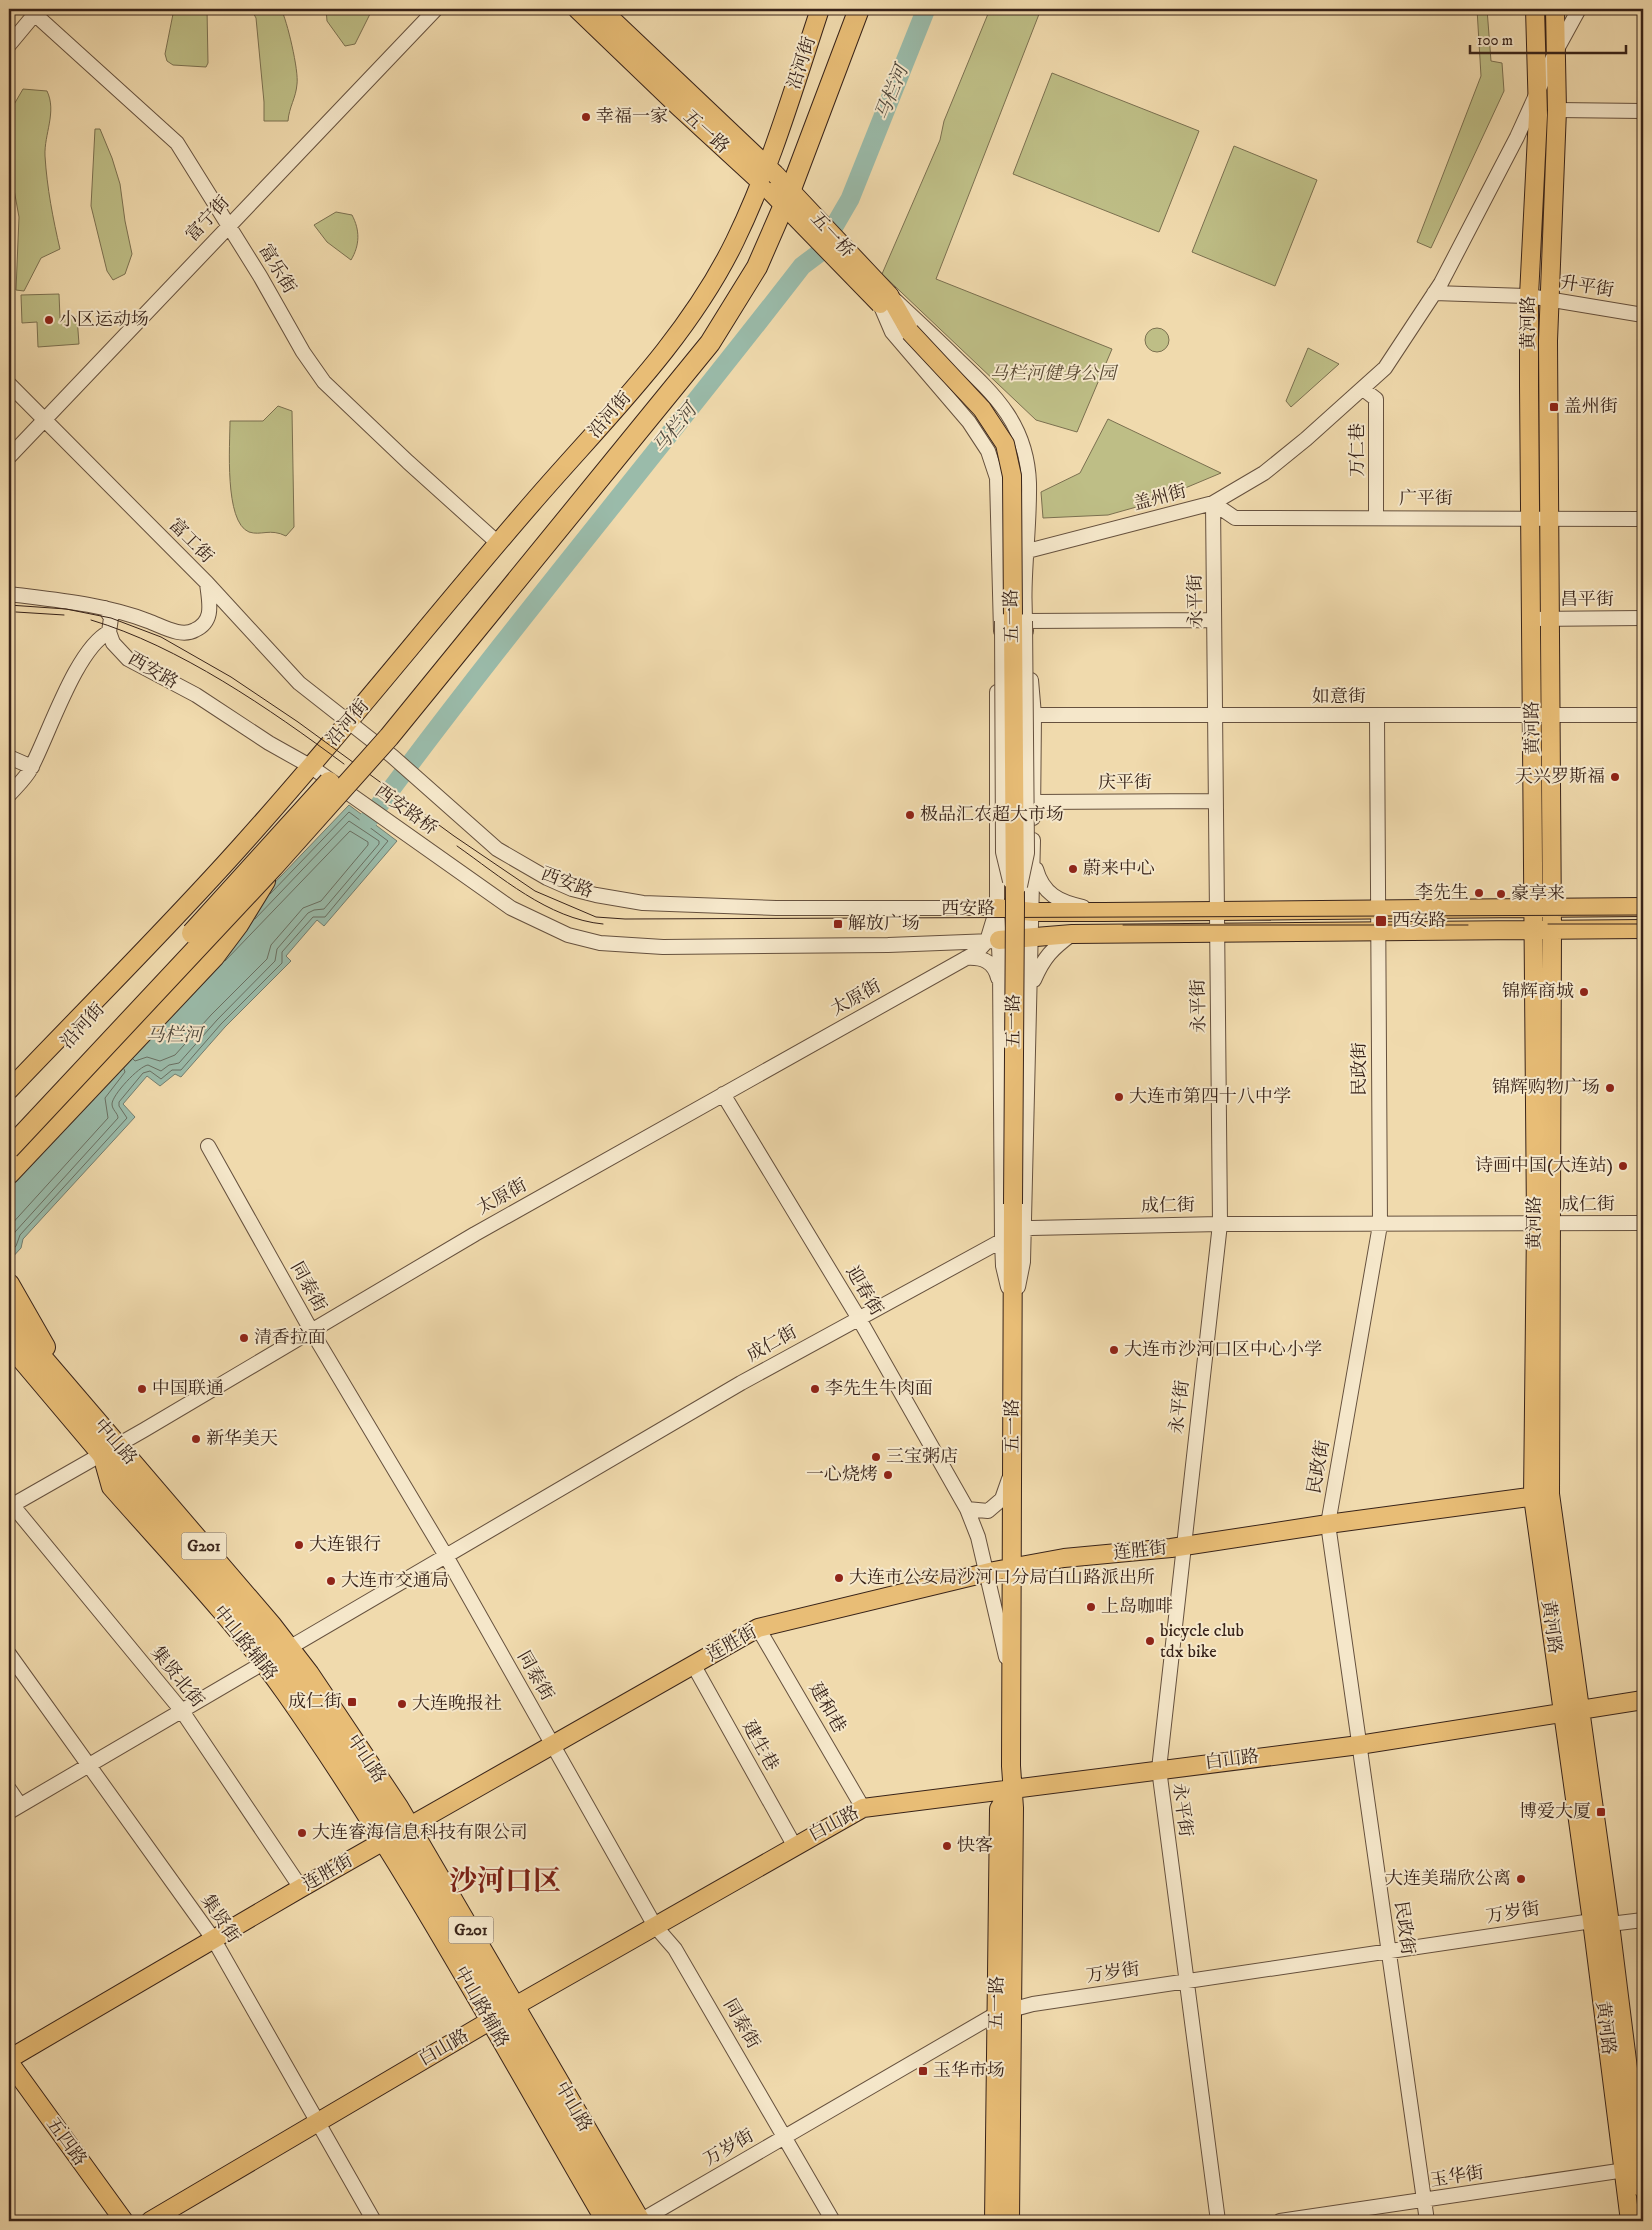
<svg xmlns="http://www.w3.org/2000/svg" width="1652" height="2230" font-family="'IM FELL DW Pica','Noto Serif SC',serif">
<style>
.green{fill:#bebe86;stroke:#7b7050}
.water{fill:#9abbaa;stroke:#737e70}
.lines{fill:none;stroke-linecap:round;stroke-linejoin:round}
.shore{stroke:#696f62;stroke-width:1}
.river{stroke:#9abbaa;stroke-width:19}
.minor-casing{stroke:#66513e;stroke-width:16}
.major-casing{stroke:#382319;stroke-width:20}
.highway-casing{stroke:#382319;stroke-width:22}
.minor{stroke:#f5e7ca;stroke-width:14}
.major{stroke:#e8bd76;stroke-width:18}
.highway{stroke:#e8bd76;stroke-width:20}
.tram{stroke:#382319;stroke-width:1}
.minor-bridge-casing{stroke:#66513e;stroke-width:16;stroke-linecap:butt}
.major-bridge-casing{stroke:#382319;stroke-width:20;stroke-linecap:butt}
.highway-bridge-casing{stroke:#382319;stroke-width:22;stroke-linecap:butt}
.minor-bridge{stroke:#f5e7ca;stroke-width:14}
.major-bridge{stroke:#e8bd76;stroke-width:18}
.highway-bridge{stroke:#e8bd76;stroke-width:20}
.poi-dot{fill:#8f2418;stroke:#f5e7ca;stroke-width:2}
.labels{text-anchor:middle;dominant-baseline:central;stroke-width:4;stroke-linejoin:round;paint-order:stroke}
.shield{fill:#f5e7ca;stroke:#715e4e;stroke-width:1}
.shield-label{font-size:16px;font-weight:bold;fill:#382319}
.street-label{font-size:18px;fill:#382319;stroke:#f5e7ca}
.poi-label{font-size:18px;fill:#382319;stroke:#f5e7ca;text-anchor:start}
.park-label{font-size:18px;font-style:italic;fill:#5a4a34;stroke:#f5e7ca}
.water-label{font-size:19px;font-style:italic;fill:#50493d;stroke:#f5e7ca}
.town-label{font-size:28px;font-weight:bold;fill:#7a1f14;stroke:#f5e7ca}
</style>
<rect width="100%" height="100%" fill="#f0daad"/>
<filter id="stains"><feTurbulence type="fractalNoise" baseFrequency=".004" numOctaves="4"/><feColorMatrix values="0 0 0 0 .2 0 0 0 0 .09 0 0 0 0 .02 0 0 0 .5 -.17"/></filter>
<radialGradient id="worn" r=".72"><stop offset=".6" stop-color="#630" stop-opacity="0"/><stop offset="1" stop-color="#630" stop-opacity=".3"/></radialGradient>
<path class="green" d="M174,9H207L208,63L206,67L173,65L167,61L165,54Z
M251,9H281C287,20 299,71 297,84C296,98 289,107 288,121H264V102L256,18Z
M326,9H370V14L355,44L345,46L327,21Z
M990,9H1041L936,279L1112,349L1077,432L1036,420L882,274L940,140L944,121Z
M1477,9H1487L1491,61L1502,63L1504,91L1431,248L1417,242L1481,76Z
M1052,73L1199,131L1159,232L1013,174Z
M23,89L47,91C57,112 44,134 45,156C47,188 53,219 60,249L41,258L24,291L16,290L19,217L9,162V113Z
M95,129H100L112,158L120,184L125,221L132,254L125,274L113,280L107,271L91,206Z
M1234,146L1317,180L1275,286L1192,252Z
M336,212L352,215C360,230 360,245 351,260L327,242L314,225Z
M59,294L60,318L77,317L79,344L38,347L37,322L22,323L21,295Z
M1145 340a12 12 0 1 1 24 0a12 12 0 1 1-24 0Z
M1308,348L1339,364L1291,407L1286,401Z
M278,406L292,411L294,527L286,536C270,528 261,536 249,532C224,522 230,444 230,421H263Z
M1108,419L1221,473L1147,504L1108,515L1043,518L1041,492L1080,473Z"/>
<path class="water" d="M349,805L397,841L324,926L317,920L286,956L291,961L225,1027L181,1077L175,1074L160,1086L147,1076L123,1104L135,1117L23,1239L21,1248L9,1261V1160Z"/>
<g class="lines">
<path class="shore" d="M133,1059L135,1061L147,1057L160,1061L175,1055L211,1015L267,959L271,945L303,908L321,901L368,845V842L350,831L225,961
M9,1227L108,1118L105,1098L125,1072L124,1069
M9,1245L15,1232L118,1118C118,1113 112,1110 112,1104C112,1095 139,1066 148,1065L161,1071L169,1065L179,1063L217,1020L275,961L277,949L308,913L314,910L324,909L379,844V841L349,821L255,919
M9,1254L16,1246L20,1235L127,1118L119,1106V1102L143,1073L150,1071L161,1079L172,1070H181L221,1024L282,963V952L313,917H325L388,841L349,812L270,894"/>
<path class="river" d="M369,819C508,630 659,451 802,266L818,254L850,199L926,9"/>
<defs>
<path id="minor" d="M29,9L177,143L260,276L303,352L324,382L408,462L499,544
M9,45L39,9
M1557,110L1643,111
M1434,293L1529,296L1643,315
M896,301C916,320 937,339 957,359C996,396 1027,425 1029,483C1030,532 1021,581 1026,631
M880,304L892,332L969,422L988,451L997,478L1001,631
M9,384L207,583L299,683L392,756L497,849L547,878L572,889L596,895L643,903L776,908H997
M1363,389L1376,399V518
M9,457L436,9
M1213,503L1220,1224L1159,1769L1218,2221
M1213,503L1235,518L1643,519
M1016,554L1213,503L1264,473L1306,439L1385,368L1441,283L1517,137L1556,51L1579,9
M9,594C56,600 103,604 148,621C162,626 181,638 195,630C215,621 209,602 207,583
M105,608L111,618L109,632L113,643L128,659L196,695L269,743L310,766L511,908L568,935L600,943L663,947L888,945L992,941
M1531,619L1643,618
M1025,621L1214,620
M1031,680L1034,715L1033,818
M997,692V908L1000,967L1002,1241L1003,1266L1008,1287
M1034,715H1643
M1377,716L1380,1225L1328,1524L1427,2221
M9,757L32,767
M9,795C16,787 26,778 31,768C49,734 76,649 109,632
M1033,802L1216,801
M1036,869C1043,894 1059,902 1083,907
M966,958C982,957 994,961 998,978
M1034,980C1044,957 1052,949 1072,934
M723,1094L858,1317L967,1509L978,1537L1006,1657
M208,1146L311,1330L446,1556L655,1926L675,1949L833,2221
M1018,1287L1023,1262L1033,840
M9,1501L182,1711L301,1888
M9,1507L144,1430L475,1234L977,952L987,941L997,908
M967,1509L988,1511L1002,1499L1009,1479
M758,1628L863,1808
M9,1654L214,1940L374,2221
M694,1666L794,1845
M9,1789L20,1805
M9,1812L741,1383L1012,1235L1031,1228L1220,1224L1643,1223
M640,2221L996,2014L1033,2004L1592,1921L1610,1924L1643,1920
M1280,2221L1632,2169"/>
<path id="major" d="M577,9L679,107L767,188
M601,9L775,174
M1535,9L1538,115L1529,296V386L1536,1224L1533,1497L1592,1921L1630,2221
M1555,9L1557,110L1548,341L1552,931L1550,1494L1610,1924L1643,2189
M889,295L910,332
M997,908L1033,912H1104L1643,907
M999,940L1072,934L1643,929
M9,1090C86,1009 166,930 241,846C342,734 435,615 534,501C605,419 687,340 735,241C771,167 794,87 820,9
M102,1455L111,1487C170,1554 234,1620 286,1694C403,1861 501,2042 604,2219L613,2221
M9,2059L301,1888L758,1628L994,1571L1064,1558L1171,1548L1328,1524L1544,1495
M9,2062L124,2221
M150,2221L515,2006L863,1808L1359,1745L1643,1700
M994,2221L999,1809L1011,1789
M1010,2221L1014,1808L1011,1766L1013,1204"/>
<path id="highway" d="M9,1174L214,957L238,925L265,881
M9,1284L45,1347
M9,1319L272,1626L309,1674L398,1807L640,2221
M9,1344L296,1684L409,1855L622,2221"/>
</defs>
<use href="#minor" class="minor-casing"/>
<use href="#major" class="major-casing"/>
<use href="#highway" class="highway-casing"/>
<use href="#minor" class="minor"/>
<use href="#major" class="major"/>
<use href="#highway" class="highway"/>
<path class="tram" d="M9,605L66,609L111,618L161,637L231,677L298,722L454,836L535,891L596,917L625,919L1643,915
M16,612L64,615
M91,620C179,646 270,709 344,764
M457,846C500,876 548,919 603,924
M1548,924H1643
M1123,925H1468"/>
<defs>
<path id="minor-bridge" d="M1002,621L1003,852L1010,881
M1020,886L1027,853L1025,621"/>
<path id="major-bridge" d="M776,175L889,295
M771,192L880,304
M910,332L982,409L1005,444L1012,476L1015,904L1013,1204"/>
<path id="highway-bridge" d="M192,933L329,782
M9,1149L273,867L389,737L710,343L757,267L791,189L859,9"/>
</defs>
<use href="#minor-bridge" class="minor-bridge-casing"/>
<use href="#major-bridge" class="major-bridge-casing"/>
<use href="#highway-bridge" class="highway-bridge-casing"/>
<use href="#minor-bridge" class="minor-bridge"/>
<use href="#major-bridge" class="major-bridge"/>
<use href="#highway-bridge" class="highway-bridge"/>
</g>
<g class="poi-dot">
<circle cx="586" cy="117" r="5"/>
<circle cx="49" cy="320" r="5"/>
<rect x="1549" y="402" width="10" height="10" rx="2.5"/>
<circle cx="1615" cy="777" r="5"/>
<circle cx="910" cy="815" r="5"/>
<circle cx="1073" cy="869" r="5"/>
<circle cx="1479" cy="893" r="5"/>
<circle cx="1501" cy="894" r="5"/>
<rect x="1375" y="915" width="12" height="12" rx="2.5"/>
<rect x="833" y="919" width="10" height="10" rx="2.5"/>
<circle cx="1584" cy="992" r="5"/>
<circle cx="1610" cy="1088" r="5"/>
<circle cx="1119" cy="1097" r="5"/>
<circle cx="1623" cy="1166" r="5"/>
<circle cx="244" cy="1338" r="5"/>
<circle cx="1114" cy="1350" r="5"/>
<circle cx="142" cy="1389" r="5"/>
<circle cx="815" cy="1389" r="5"/>
<circle cx="196" cy="1439" r="5"/>
<circle cx="876" cy="1457" r="5"/>
<circle cx="888" cy="1475" r="5"/>
<circle cx="299" cy="1545" r="5"/>
<circle cx="839" cy="1578" r="5"/>
<circle cx="331" cy="1581" r="5"/>
<circle cx="1091" cy="1607" r="5"/>
<circle cx="1150" cy="1641" r="5"/>
<rect x="347" y="1697" width="10" height="10" rx="2.5"/>
<circle cx="402" cy="1704" r="5"/>
<rect x="1596" y="1807" width="10" height="10" rx="2.5"/>
<circle cx="302" cy="1833" r="5"/>
<circle cx="947" cy="1846" r="5"/>
<circle cx="1521" cy="1879" r="5"/>
<rect x="918" y="2066" width="10" height="10" rx="2.5"/>
</g>
<g class="labels">
<g class="shield">
<rect x="181.5" y="1532.5" width="45" height="27" rx="4"/>
<rect x="448.5" y="1916.5" width="45" height="27" rx="4"/>
</g>
<g class="shield-label">
<text x="204" y="1546">G201</text>
<text x="471" y="1930">G201</text>
</g>
<g class="street-label">
<text transform="translate(802 63) rotate(-72)">沿河街</text>
<text transform="translate(706 132) rotate(42)">五一路</text>
<text transform="translate(208 219) rotate(-47)">富宁街</text>
<text transform="translate(832 235) rotate(47)">五一桥</text>
<text transform="translate(277 269) rotate(59)">富乐街</text>
<text transform="translate(1587 287) rotate(9)">升平街</text>
<text transform="translate(1529 323) rotate(-90)">黄河路</text>
<text transform="translate(610 415) rotate(-49)">沿河街</text>
<text transform="translate(1358 450) rotate(-90)">万仁巷</text>
<text transform="translate(1160 498) rotate(-15)">盖州街</text>
<text x="1426" y="499">广平街</text>
<text transform="translate(191 541) rotate(45)">富工街</text>
<text x="1587" y="600">昌平街</text>
<text transform="translate(1196 601) rotate(-91)">永平街</text>
<text transform="translate(1012 616) rotate(-91)">五一路</text>
<text transform="translate(153 671) rotate(30)">西安路</text>
<text x="1339" y="697">如意街</text>
<text transform="translate(348 723) rotate(-49)">沿河街</text>
<text transform="translate(1533 728) rotate(-91)">黄河路</text>
<text x="1125" y="783">庆平街</text>
<text transform="translate(406 810) rotate(36)">西安路桥</text>
<text transform="translate(567 883) rotate(21)">西安路</text>
<text x="968" y="909">西安路</text>
<text transform="translate(856 998) rotate(-29)">太原街</text>
<text transform="translate(1199 1006) rotate(-91)">永平街</text>
<text transform="translate(1014 1021) rotate(-90)">五一路</text>
<text transform="translate(83 1026) rotate(-47)">沿河街</text>
<text transform="translate(1360 1069) rotate(-90)">民政街</text>
<text transform="translate(502 1197) rotate(-29)">太原街</text>
<text transform="translate(1588 1205) rotate(-1)">成仁街</text>
<text transform="translate(1168 1206) rotate(-1)">成仁街</text>
<text transform="translate(1535 1223) rotate(-90)">黄河路</text>
<text transform="translate(308 1287) rotate(61)">同泰街</text>
<text transform="translate(864 1291) rotate(59)">迎春街</text>
<text transform="translate(772 1344) rotate(-29)">成仁街</text>
<text transform="translate(1180 1407) rotate(-83)">永平街</text>
<text transform="translate(1013 1426) rotate(-90)">五一路</text>
<text transform="translate(115 1442) rotate(49)">中山路</text>
<text transform="translate(1319 1467) rotate(-80)">民政街</text>
<text transform="translate(1140 1551) rotate(-6)">连胜街</text>
<text transform="translate(1551 1627) rotate(82)">黄河路</text>
<text transform="translate(245 1643) rotate(51)">中山路辅路</text>
<text transform="translate(732 1644) rotate(-29)">连胜街</text>
<text transform="translate(535 1676) rotate(60)">同泰街</text>
<text transform="translate(177 1677) rotate(51)">集贤北街</text>
<text transform="translate(827 1708) rotate(60)">建和巷</text>
<text transform="translate(760 1746) rotate(61)">建生巷</text>
<text transform="translate(366 1759) rotate(56)">中山路</text>
<text transform="translate(1232 1760) rotate(-7)">白山路</text>
<text transform="translate(1182 1810) rotate(83)">永平街</text>
<text transform="translate(834 1824) rotate(-28)">白山路</text>
<text transform="translate(328 1873) rotate(-30)">连胜街</text>
<text transform="translate(1513 1913) rotate(-9)">万岁街</text>
<text transform="translate(220 1919) rotate(56)">集贤街</text>
<text transform="translate(1404 1928) rotate(82)">民政街</text>
<text transform="translate(1113 1973) rotate(-8)">万岁街</text>
<text transform="translate(997 2003) rotate(-89)">五一路</text>
<text transform="translate(481 2007) rotate(60)">中山路辅路</text>
<text transform="translate(741 2024) rotate(60)">同泰街</text>
<text transform="translate(1605 2028) rotate(83)">黄河路</text>
<text transform="translate(444 2048) rotate(-30)">白山路</text>
<text transform="translate(573 2107) rotate(60)">中山路</text>
<text transform="translate(66 2142) rotate(54)">五四路</text>
<text transform="translate(729 2148) rotate(-30)">万岁街</text>
<text transform="translate(1457 2177) rotate(-9)">玉华街</text>
</g>
<g class="poi-label">
<text x="596" y="117">幸福一家</text>
<text x="59" y="320">小区运动场</text>
<text x="1564" y="407">盖州街</text>
<text x="1605" y="777" text-anchor="end">天兴罗斯福</text>
<text x="920" y="815">极品汇农超大市场</text>
<text x="1083" y="869">蔚来中心</text>
<text x="1469" y="893" text-anchor="end">李先生</text>
<text x="1511" y="894">豪享来</text>
<text x="1392" y="921">西安路</text>
<text x="848" y="924">解放广场</text>
<text x="1574" y="992" text-anchor="end">锦辉商城</text>
<text x="1600" y="1088" text-anchor="end">锦辉购物广场</text>
<text x="1129" y="1097">大连市第四十八中学</text>
<text x="1613" y="1166" text-anchor="end">诗画中国(大连站)</text>
<text x="254" y="1338">清香拉面</text>
<text x="1124" y="1350">大连市沙河口区中心小学</text>
<text x="152" y="1389">中国联通</text>
<text x="825" y="1389">李先生牛肉面</text>
<text x="206" y="1439">新华美天</text>
<text x="886" y="1457">三宝粥店</text>
<text x="878" y="1475" text-anchor="end">一心烧烤</text>
<text x="309" y="1545">大连银行</text>
<text x="849" y="1578">大连市公安局沙河口分局白山路派出所</text>
<text x="341" y="1581">大连市交通局</text>
<text x="1101" y="1607">上岛咖啡</text>
<text x="1160" y="1631">bicycle club<tspan x="1160" dy="21">tdx bike</tspan></text>
<text x="342" y="1702" text-anchor="end">成仁街</text>
<text x="412" y="1704">大连晚报社</text>
<text x="1591" y="1812" text-anchor="end">博爱大厦</text>
<text x="312" y="1833">大连睿海信息科技有限公司</text>
<text x="957" y="1846">快客</text>
<text x="1511" y="1879" text-anchor="end">大连美瑞欣公离</text>
<text x="933" y="2071">玉华市场</text>
</g>
<g class="park-label">
<text x="1053" y="374">马栏河健身公园</text>
</g>
<g class="water-label">
<text transform="translate(892 93) rotate(-68)">马栏河</text>
<text transform="translate(675 429) rotate(-51)">马栏河</text>
<text x="174" y="1035">马栏河</text>
</g>
<g class="town-label">
<text x="505" y="1881">沙河口区</text>
</g>
</g>
<rect width="1652" height="2230" fill="none" stroke="#f0daad" stroke-width="30"/>
<rect x="10" y="10" width="1632" height="2210" fill="none" stroke="#382319" stroke-width="2.5"/>
<rect x="15" y="15" width="1622" height="2200" fill="none" stroke="#382319"/>
<path d="M1470 45v8h156v-8" fill="none" stroke="#382319" stroke-width="2.5"/>
<text x="1477" y="45" font-size="15" fill="#382319" stroke="#f5e7ca" stroke-width="4" paint-order="stroke">100 m</text>
<rect width="100%" height="100%" filter="url(#stains)"/>
<rect width="100%" height="100%" fill="url(#worn)"/>
</svg>
